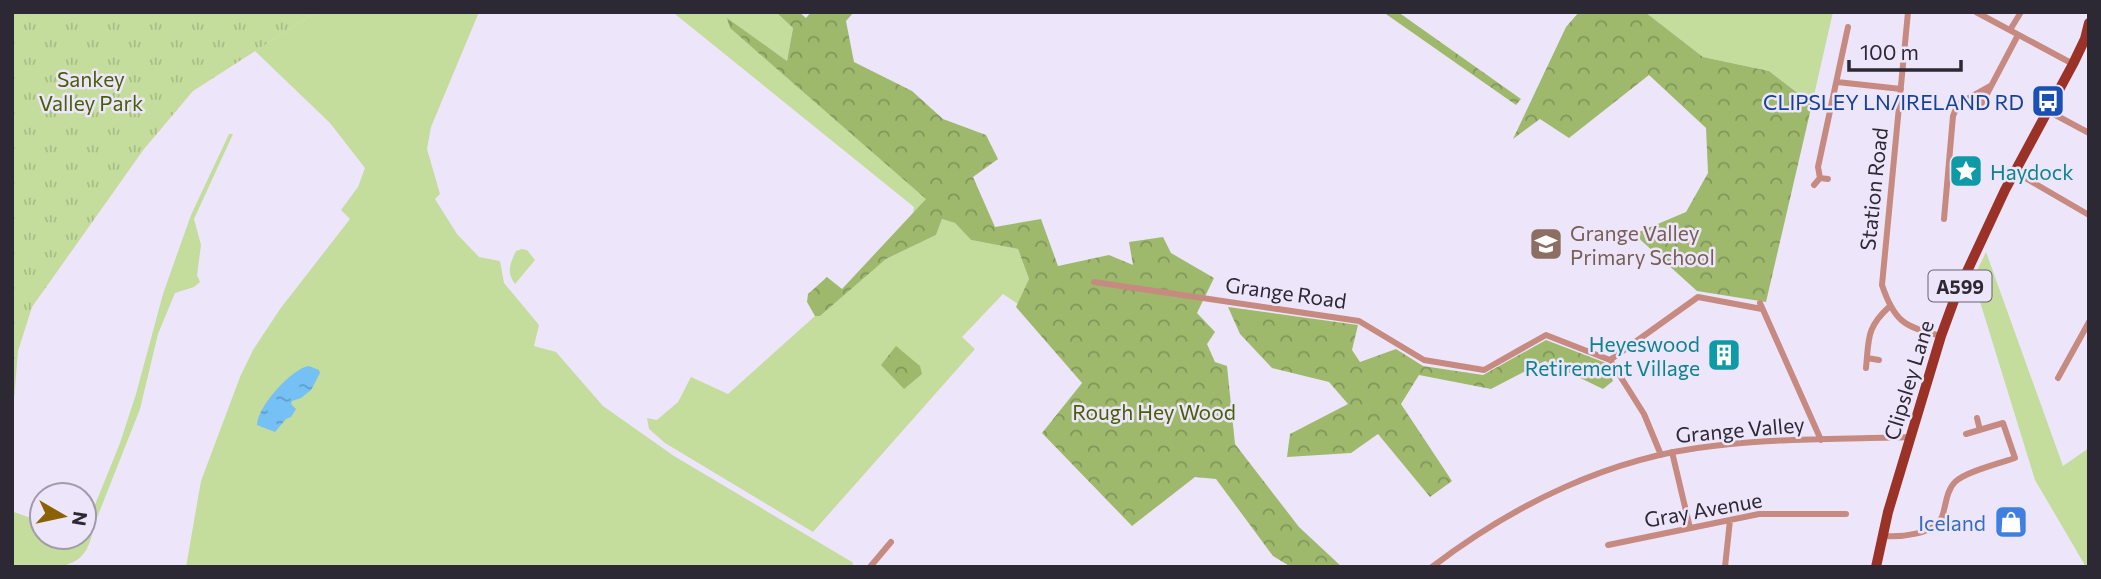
<svg xmlns="http://www.w3.org/2000/svg" width="2101" height="579" font-family="Commissioner,sans-serif">
<style>
.grass{fill:#c4dc9c}
.forest{fill:url(#forest-crowns)}
.park{fill:url(#park-tufts)}
.water{fill:url(#water-ripples)}
.lines{fill:none;stroke-linecap:round;stroke-linejoin:round}
.street{stroke:#c68a81;stroke-width:6}
.primary{stroke:#9b3228;stroke-width:10}
.labels{text-anchor:middle;dominant-baseline:central;stroke-width:5;stroke-linejoin:round;paint-order:stroke}
.shield{fill:#ede6fb;stroke:#666170;stroke-width:2}
.shield-label{font-size:19px;font-weight:bold;fill:#2c2834}
.park-label{font-size:21px;fill:#485f07;stroke:#ede6fb}
.transit-label{font-size:21px;fill:#164399;stroke:#ede6fb;text-anchor:end}
.culture-label{font-size:21px;fill:#0d838f;stroke:#ede6fb;text-anchor:start}
.street-label{font-size:21px;fill:#2c2834;stroke:#ede6fb}
.education-label{font-size:21px;fill:#785e54;stroke:#ede6fb;text-anchor:start}
.shop-label{font-size:21px;fill:#366cbe;stroke:#ede6fb;text-anchor:end}
</style>
<defs>
<pattern id="forest-crowns" width="20" height="18" patternUnits="userSpaceOnUse" patternTransform="scale(1.75)"><rect width="20" height="18" fill="#9eb96c"/><path d="M2 6a3 3 0 1 1 6 0M12 15a3 3 0 1 1 6 0" fill="none" stroke="#81965a"/></pattern>
<pattern id="park-tufts" width="24" height="20" patternUnits="userSpaceOnUse" patternTransform="scale(1.75)"><rect width="24" height="20" fill="#c4dc9c"/><path d="M3 7l-1-3M5 7V3M7 7l1-3M15 17l-1-3M17 17v-4M19 17l1-3" fill="none" stroke="#a9bd87"/></pattern>
<pattern id="water-ripples" width="26" height="14" patternUnits="userSpaceOnUse" patternTransform="scale(1.75)"><rect width="26" height="14" fill="#75c0f5"/><path d="M2 4q2-2 4 0t4 0M15 11q2-2 4 0t4 0" fill="none" stroke="#609cc7"/></pattern>
</defs>
<rect width="100%" height="100%" fill="#ede6fb"/>
<path class="grass" d="M316,12H479L431,127L427,149L440,194L435,199L457,234L479,257L500,261L504,283L539,325L534,346L556,352L603,406L674,456L852,562L854,567H186L201,481L240,377L253,350L280,309L350,219L341,210L358,187L365,168L330,123L255,51Z
M676,12H776L793,28L787,61L728,19L730,28L927,199L913,213L914,207L675,14Z
M1645,12H1833L1812,104L1769,71L1703,57Z
M229,134H233L194,219L201,245L197,275L200,282L194,287L175,293L158,334L140,409L93,528C87,576 49,567 12,567V486H14V512L42,522V537H84V532L120,443L136,394L163,294L191,215Z
M942,219L955,223L971,240L1018,249L1029,279L1018,304L1003,294L962,337L975,349L813,532L665,443L649,429L647,418L657,420L678,402L691,377L728,394L815,316H820L886,259L936,235Z
M522,249L527,250L535,260L515,284C506,272 510,264 516,251Z
M1986,252L2063,466L2089,448V567H2086L2035,480L1973,279Z"/>
<path class="forest" d="M776,12H799L806,18L811,12H854L846,21L854,62L912,91L943,119L986,135L998,159L973,177L995,227L1041,219L1058,266L1109,255L1133,265L1129,242L1163,237L1171,253L1214,278L1197,313L1215,332L1207,344L1215,362L1227,366L1235,444L1299,527L1342,567H1291L1273,556L1216,479L1195,477L1132,526L1042,433L1082,383L1016,307L1029,279L1018,249L971,240L955,223L942,219L936,235L886,259L820,316H815L807,302L808,294L827,277L842,289L926,199L730,28L727,18L787,61L793,28Z
M1383,12H1398L1521,99L1516,105Z
M1579,12H1645L1703,57L1769,71L1812,104L1766,302L1697,291L1634,234L1686,212L1708,173L1706,128L1649,75L1569,138L1540,119L1513,139L1566,27Z
M1228,307L1358,325L1352,350L1360,362L1396,349L1423,366L1483,375L1546,340L1606,363L1613,381L1603,389L1545,361L1491,389L1419,375L1401,404L1452,481L1430,497L1378,434L1351,453L1287,457L1290,434L1348,404L1329,382L1272,368L1240,334Z
M896,346L920,366L922,374L904,389L881,365Z"/>
<path class="park" d="M12,12H316L193,91L144,149L32,307L18,351L12,425Z"/>
<path class="water" d="M309,366L319,370L320,373L311,390L301,398L292,401L291,404L296,409L291,417L286,419L275,432L257,425C257,407 292,368 309,366Z"/>
<g class="lines">
<path class="street" d="M1908,12L1882,285C1894,321 1904,327 1941,336
M1976,12L2073,64
M2010,30L2021,12
M1837,82L1901,89
M1979,109L2018,35
M2048,111L2089,133
M2015,172L2089,215
M1820,178L1818,167L1848,27
M1814,185L1820,178L1828,179
M1944,219L1953,116L1958,104L1990,86
M1094,282L1359,321L1424,360L1484,370L1546,335L1610,360L1698,297L1762,309
M1760,303L1821,440
M1867,358L1879,360
M1610,360L1644,414L1661,455
M1866,368C1869,339 1866,328 1889,307
M2058,378L2089,322
M1977,418L1980,430
M1672,452L1690,528
M1883,536C1900,537 1934,535 1942,517C1946,506 1946,491 1955,482C1964,472 2000,463 2015,458L2003,423L1966,434
M1608,545L1759,514H1846
M870,567L891,542
M1432,567C1513,505 1610,457 1713,446C1779,438 1846,439 1911,437
M1725,567L1730,520"/>
<path class="primary" d="M1876,567L1888,512L1941,336L1956,295L2005,190L2073,64L2085,39L2089,23"/>
</g>
<defs>
<symbol id="bus-square" viewBox="-11 -11 22 22"><rect x="-9" y="-9" width="18" height="18" rx="4" fill="#1a4fb4" stroke="#ede6fb"/><path d="M-5-6H5V4H4V6H2V4H-2V6H-4V4H-5ZM-3.5-4V0h7V-4ZM-3.5 1.2v1.5H-2V1.2ZM2 1.2v1.5H3.5V1.2Z" fill="#fff"/></symbol>
<symbol id="sight-square" viewBox="-11 -11 22 22"><rect x="-9" y="-9" width="18" height="18" rx="4" fill="#0f9aa8" stroke="#ede6fb"/><path d="M0-6L1.8-2.2L6-1.7L2.9 1.2L3.7 5.4L0 3.3L-3.7 5.4L-2.9 1.2L-6-1.7L-1.8-2.2Z" fill="#fff"/></symbol>
<symbol id="school-square" viewBox="-11 -11 22 22"><rect x="-9" y="-9" width="18" height="18" rx="4" fill="#8d6e63" stroke="#ede6fb"/><path d="M0-5L7-2L0 1L-7-2ZM-4 1L0 2.5L4 1V4Q0 6-4 4Z" fill="#fff"/></symbol>
<symbol id="building-square" viewBox="-11 -11 22 22"><rect x="-9" y="-9" width="18" height="18" rx="4" fill="#0f9aa8" stroke="#ede6fb"/><path d="M-4-6H4V6H1V3H-1V6H-4ZM-2.5-4.3h1.7v1.8h-1.7ZM.8-4.3h1.7v1.8H.8ZM-2.5-1h1.7V.8h-1.7ZM.8-1h1.7V.8H.8Z" fill="#fff"/></symbol>
<symbol id="shop-square" viewBox="-11 -11 22 22"><rect x="-9" y="-9" width="18" height="18" rx="4" fill="#3f7fe0" stroke="#ede6fb"/><path d="M-5-2.5h2.3a2.7 3.5 0 0 1 5.4 0H5L5.5 6h-11ZM-1.5-2.5h3a1.5 2.3 0 0 0-3 0Z" fill="#fff"/></symbol>
</defs>
<g fill-rule="evenodd">
<use href="#bus-square" x="2029" y="82" width="38" height="38"/>
<use href="#sight-square" x="1947" y="152" width="38" height="38"/>
<use href="#school-square" x="1527" y="225" width="38" height="38"/>
<use href="#building-square" x="1705" y="336" width="38" height="38"/>
<use href="#shop-square" x="1992" y="503" width="38" height="38"/>
</g>
<g class="labels">
<rect class="shield" x="1928.5" y="270.5" width="63" height="31" rx="5"/>
<g class="shield-label">
<text x="1960" y="286">A599</text>
</g>
<g class="park-label">
<text x="91" y="78">Sankey<tspan x="91" dy="24">Valley Park</tspan></text>
<text x="1154" y="411">Rough Hey Wood</text>
</g>
<g class="transit-label">
<text x="2024" y="101">CLIPSLEY LN/IRELAND RD</text>
</g>
<g class="culture-label">
<text x="1990" y="171">Haydock</text>
<text x="1700" y="343" text-anchor="end">Heyeswood<tspan x="1700" dy="24">Retirement Village</tspan></text>
</g>
<g class="street-label">
<text transform="translate(1873 189) rotate(-84)">Station Road</text>
<text transform="translate(1286 292) rotate(8)">Grange Road</text>
<text transform="translate(1908 380) rotate(-73)">Clipsley Lane</text>
<text transform="translate(1740 429) rotate(-5)">Grange Valley</text>
<text transform="translate(1703 509) rotate(-10)">Gray Avenue</text>
</g>
<g class="education-label">
<text x="1570" y="232">Grange Valley<tspan x="1570" dy="24">Primary School</tspan></text>
</g>
<g class="shop-label">
<text x="1986" y="522">Iceland</text>
</g>
</g>
<rect width="2101" height="579" fill="none" stroke="#2c2834" stroke-width="28"/>
<g transform="translate(63 516) rotate(99)"><circle r="33" fill="#ede6fb" stroke="#a09aab" stroke-width="2"/>
<path d="M0-5L12 26L0 18L-12 26Z" fill="#8a6202"/>
<text y="-10" font-size="19" font-weight="bold" text-anchor="middle" fill="#2c2834">N</text>
</g>
<path d="M1849 60v10h112v-10" fill="none" stroke="#2c2834" stroke-width="3.5"/>
<text x="1860" y="60" font-size="21" fill="#2c2834" stroke="#ede6fb" stroke-width="5" paint-order="stroke">100 m</text>
</svg>
